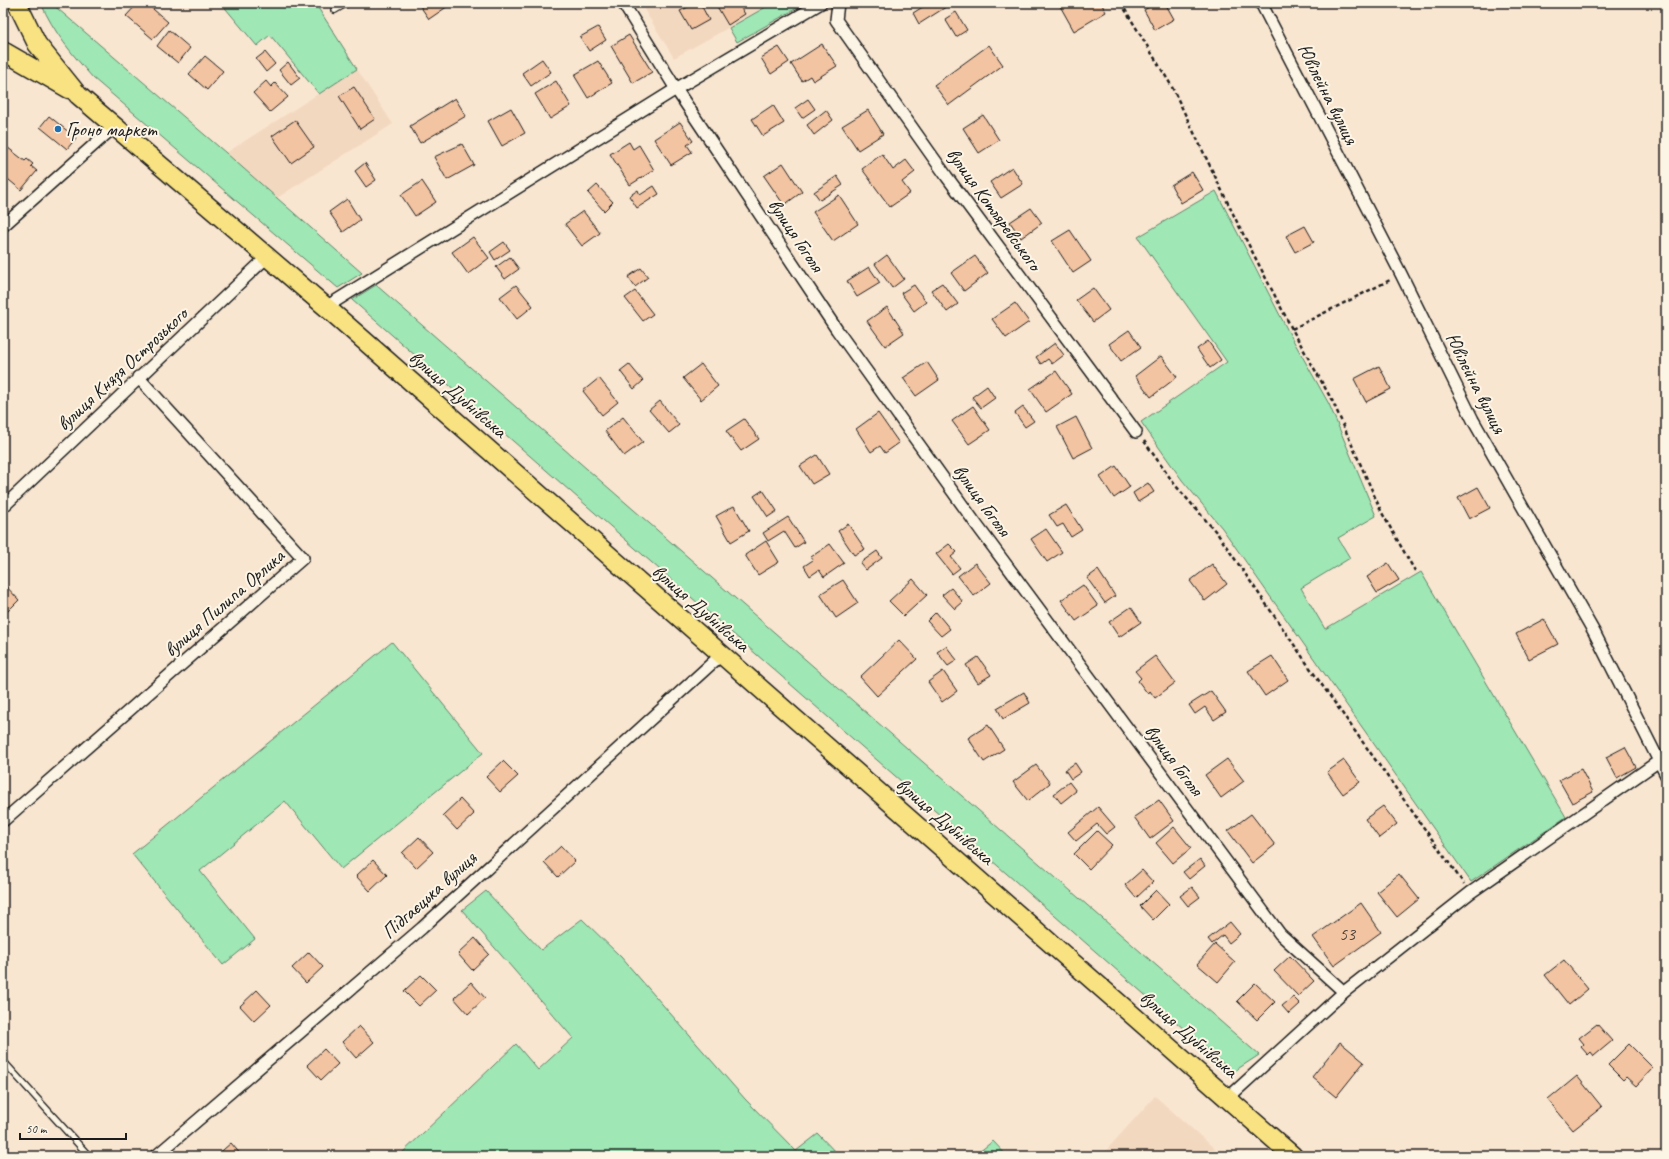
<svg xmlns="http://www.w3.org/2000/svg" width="1669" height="1159" font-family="Caveat,sans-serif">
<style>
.built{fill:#f3d8c0}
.green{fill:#9fe7b5;stroke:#5e8268}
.building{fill:#f3c4a2;stroke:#1c1c1c}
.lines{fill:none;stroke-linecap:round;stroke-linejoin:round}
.service-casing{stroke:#1c1c1c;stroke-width:8}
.minor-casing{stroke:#1c1c1c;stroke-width:14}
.trunk-casing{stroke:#1c1c1c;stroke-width:21}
.path{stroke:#1c1c1c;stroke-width:2.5;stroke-dasharray:4 3;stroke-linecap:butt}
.service{stroke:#fcf5e5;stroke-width:5.5}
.minor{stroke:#fcf5e5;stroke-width:11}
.trunk{stroke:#f8e281;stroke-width:18}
.poi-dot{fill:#1f6fb2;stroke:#fcf5e5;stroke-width:1.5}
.labels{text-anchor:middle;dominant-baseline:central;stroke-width:4;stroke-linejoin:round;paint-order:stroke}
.number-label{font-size:18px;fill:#52463e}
.street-label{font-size:20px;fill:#1c1c1c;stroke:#fcf5e5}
.poi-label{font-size:20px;fill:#1c1c1c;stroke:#fcf5e5;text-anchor:start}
</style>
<rect width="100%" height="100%" fill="#f9e6d1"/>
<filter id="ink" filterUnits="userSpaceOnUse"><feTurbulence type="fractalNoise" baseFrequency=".025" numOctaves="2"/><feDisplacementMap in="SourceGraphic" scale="8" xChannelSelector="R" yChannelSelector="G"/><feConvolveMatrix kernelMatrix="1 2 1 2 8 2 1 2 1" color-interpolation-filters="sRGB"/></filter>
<g filter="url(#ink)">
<path class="built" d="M640,3H773L674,58Z
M357,69L393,124L277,198L226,153Z
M1155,1096L1223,1156H1101Z"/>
<path class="green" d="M41,3H51L226,153L362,273L338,288L93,78C73,55 53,32 41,3Z
M221,3H315L357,69L319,94L270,35L257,46Z
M773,3H806L737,42L729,28Z
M1216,191L1288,331L1329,404L1376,516L1338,538L1350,558L1301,588L1325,629L1421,572L1566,817L1471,882L1222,528L1182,480L1141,422L1227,362L1138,237Z
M376,285L1259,1055L1233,1072L352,300Z
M392,642L483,753L341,869L285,801L200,871L255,939L223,965L132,854Z
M486,891L541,950L582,919L621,957L745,1099L796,1151L818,1134L839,1156H399L516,1044L538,1070L573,1038L462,910Z
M993,1141L1007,1156H974Z"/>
<path class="building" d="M138,3H146L168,22L153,39L126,16Z
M418,3H450L451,4L429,19Z
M696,3H700L709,20L691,30L680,11Z
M715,3H738L745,14L728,25Z
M929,3H947L949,5L919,24L913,13Z
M1065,3H1101L1106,12L1074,31L1060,6Z
M1156,3H1165L1174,19L1155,30L1144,10Z
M956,12L967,30L956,37L945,19Z
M598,27L606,40L589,51L580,37Z
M169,30L190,48L178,63L157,46Z
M629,35L652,72L633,83L611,46Z
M822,44L837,66L813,81L810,76L802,81L791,64Z
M989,45L1003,65L949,105L934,85Z
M779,47L789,62L771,74L761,58Z
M265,52L275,64L266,72L256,59Z
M205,56L223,71L207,90L189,74Z
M542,59L551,72L531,86L522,73Z
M598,61L612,83L588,98L574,75Z
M288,62L300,78L291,85L279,70Z
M266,81L271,87L275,83L288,97L270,112L253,93Z
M556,81L571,106L550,119L535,94Z
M354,87L375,119L360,129L339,96Z
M455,98L466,116L420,143L410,126Z
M808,99L815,109L802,118L795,108Z
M773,105L784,123L763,136L752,119Z
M511,108L525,133L502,146L488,121Z
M826,110L833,120L814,135L807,125Z
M868,110L883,134L858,150L842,126Z
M983,115L999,140L979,153L963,128Z
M49,116L76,138L67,149L40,127Z
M295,120L314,147L291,163L272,136Z
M680,122L693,141L687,145L692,152L671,165L654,139Z
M629,142L633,149L639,145L654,170L630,185L610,154Z
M3,144L25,161L27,159L33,164L31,166L37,171L21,190L3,175Z
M462,144L474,165L447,180L434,157Z
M882,154L893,170L906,160L915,172L902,182L910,193L890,207L862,169Z
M365,163L376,180L366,187L355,171Z
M783,163L802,192L784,205L764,176Z
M1012,167L1023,184L1001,198L990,182Z
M1192,172L1203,190L1181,203L1171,185Z
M837,176L843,185L820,200L814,192Z
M422,181L436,202L415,216L401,195Z
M597,185L613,202L604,211L588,193Z
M654,186L659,194L637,208L629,196L638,190L640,195Z
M839,195L858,224L833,241L813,212Z
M347,199L360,220L343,232L329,212Z
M1031,208L1042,223L1021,238L1010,222Z
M583,211L600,233L582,246L565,224Z
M1305,226L1314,242L1295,252L1286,236Z
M1070,230L1091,261L1073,273L1052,241Z
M473,237L489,258L468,274L452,252Z
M504,242L510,250L495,260L490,252Z
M887,255L904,279L892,288L875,264Z
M975,256L988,273L964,291L951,273Z
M510,257L519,269L505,279L496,267Z
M869,267L880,283L857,297L847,281Z
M641,268L648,277L635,287L628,277Z
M942,283L958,304L947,312L931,290Z
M516,285L533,306L517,319L500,297Z
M914,285L926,302L914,311L901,293Z
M1093,288L1109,310L1093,322L1076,300Z
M635,291L653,314L643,321L625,298Z
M1015,303L1029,322L1006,338L992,319Z
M887,307L904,333L885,346L867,321Z
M1129,330L1141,347L1121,361L1109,344Z
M1208,341L1221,360L1210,368L1197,349Z
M1055,343L1064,355L1052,364L1048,359L1041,364L1036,357Z
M1161,356L1177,377L1151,397L1135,376Z
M927,362L939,380L916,396L903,378Z
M629,364L643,381L634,389L620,371Z
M701,364L718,386L701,400L683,378Z
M1379,366L1391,389L1366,402L1354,379Z
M1056,371L1072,394L1046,412L1030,389Z
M599,378L618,402L602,415L583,391Z
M987,386L995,398L981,408L972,397Z
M660,401L679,425L669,433L649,410Z
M973,406L990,430L969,444L952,421Z
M1023,407L1034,421L1025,427L1015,413Z
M878,413L899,443L885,453L880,446L871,452L856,429Z
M623,417L643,442L624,456L605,431Z
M1076,417L1092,448L1073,458L1057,427Z
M744,419L759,439L741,451L726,431Z
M817,455L829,474L812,484L800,466Z
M1116,466L1130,487L1114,498L1100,477Z
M1148,483L1154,492L1138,502L1133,493Z
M1478,487L1490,508L1469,519L1458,498Z
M763,490L777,511L768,517L754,496Z
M1066,505L1082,530L1071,537L1063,524L1057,527L1049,515Z
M734,506L749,531L731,542L716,516Z
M788,517L804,542L795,548L784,531L768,541L763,533Z
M848,524L865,549L854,555L838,531Z
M1046,529L1062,552L1047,562L1031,539Z
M766,541L779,562L758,575L745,555Z
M830,544L844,563L824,577L819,570L810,576L804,566L813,560L811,557Z
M949,544L957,552L951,557L960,568L952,574L936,554Z
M877,551L882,558L866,570L860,563Z
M975,563L991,583L974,596L958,576Z
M1388,563L1399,580L1377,593L1367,577Z
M1212,564L1227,584L1205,601L1190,581Z
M1098,570L1115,596L1105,603L1087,578Z
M913,579L927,595L904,616L889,601Z
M843,580L858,603L836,618L820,594Z
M3,583L19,600L3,616Z
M1083,585L1098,606L1076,621L1061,600Z
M951,588L963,602L955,609L942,595Z
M1131,607L1141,622L1119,637L1109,622Z
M936,612L950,629L941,636L927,621Z
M1544,619L1558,644L1529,659L1516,634Z
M899,640L917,659L877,696L860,677Z
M946,646L957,660L948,666L937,652Z
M1155,656L1175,683L1155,698L1150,691L1148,694L1138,681L1141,678L1135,671Z
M1272,656L1288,680L1265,696L1248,671Z
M978,657L991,675L978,683L966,665Z
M943,671L957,691L942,702L928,682Z
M1211,691L1226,712L1214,720L1205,707L1195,714L1189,705Z
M1024,692L1030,703L1003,719L997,708Z
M988,725L1004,749L984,762L968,738Z
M1625,747L1636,767L1617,778L1606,757Z
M1227,759L1244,781L1221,798L1205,775Z
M1344,760L1360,782L1343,794L1327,772Z
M503,761L518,776L500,792L486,777Z
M1075,763L1081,772L1071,779L1065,770Z
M1036,765L1050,783L1028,801L1013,782Z
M1581,769L1593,792L1572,803L1559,780Z
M1069,782L1076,791L1061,803L1054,794Z
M460,799L474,814L457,830L443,815Z
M1159,800L1174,821L1150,839L1134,817Z
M1383,806L1397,824L1379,838L1365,819Z
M1098,807L1115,827L1106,834L1097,824L1076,841L1068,832Z
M1251,814L1275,845L1252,863L1228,831Z
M1174,827L1191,848L1173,863L1156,843Z
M1097,831L1112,845L1089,869L1074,854Z
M419,837L433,852L416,868L402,853Z
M561,846L575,861L558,877L544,862Z
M1200,859L1205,866L1189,879L1183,872Z
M373,860L387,875L370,891L356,876Z
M1142,870L1153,882L1136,898L1125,885Z
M1399,874L1419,899L1397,917L1377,892Z
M1192,887L1200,897L1188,906L1180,896Z
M1156,890L1169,904L1153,920L1140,906Z
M1361,903L1381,932L1334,966L1313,937Z
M1230,922L1240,934L1229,943L1223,935L1212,944L1208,939Z
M475,938L489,954L472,970L458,954Z
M1215,944L1235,962L1218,982L1197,964Z
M309,952L323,967L306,983L292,968Z
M1290,956L1314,981L1298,996L1274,971Z
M1564,960L1588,989L1569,1005L1545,975Z
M421,975L436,990L419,1006L404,991Z
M471,982L485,998L468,1014L454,998Z
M1255,983L1275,1002L1257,1020L1237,1001Z
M257,990L271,1005L254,1021L240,1006Z
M1293,997L1300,1004L1289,1014L1282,1006Z
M1597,1024L1612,1041L1594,1056L1591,1052L1588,1055L1581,1047L1584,1044L1579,1038Z
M359,1026L374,1042L356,1058L342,1042Z
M1340,1042L1364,1062L1336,1097L1312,1077Z
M1629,1044L1653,1068L1636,1086L1626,1077L1623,1080L1608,1065Z
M324,1049L338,1064L321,1080L307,1065Z
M1577,1076L1602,1107L1573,1130L1548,1100Z
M231,1143L242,1156H216Z"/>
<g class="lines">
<defs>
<path id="service" d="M335,10L347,3
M4,1062L89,1156"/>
<path id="minor" d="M623,3L676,89L837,330L976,524L1280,934L1344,992
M838,3L836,20L947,177L1136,432
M1261,3L1401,274L1473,420L1594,632L1666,775
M3,226L114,127
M326,307L676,89L821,3
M3,507L267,257
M3,821L303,558L138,377
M1228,1098L1344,992L1470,893L1659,761
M156,1156L422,928L721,655"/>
<path id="trunk" d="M17,3L37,44L78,95L326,307L1293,1156
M3,51L69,89"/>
</defs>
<use href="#service" class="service-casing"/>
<use href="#minor" class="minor-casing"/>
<use href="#trunk" class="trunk-casing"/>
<path class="path" d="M1121,3L1171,85L1238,224L1292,329L1333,402L1382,513L1415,571
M1292,329L1390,280
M1144,441L1175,485L1217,533L1317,678L1464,884"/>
<use href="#service" class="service"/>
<use href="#minor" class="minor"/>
<use href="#trunk" class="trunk"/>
</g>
</g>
<circle class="poi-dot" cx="58" cy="129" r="4"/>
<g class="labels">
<g class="number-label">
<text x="1347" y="934">53</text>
</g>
<g class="street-label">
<text transform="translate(1328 94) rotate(63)">Ювілейна вулиця</text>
<text transform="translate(994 209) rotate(54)">вулиця Котляревського</text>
<text transform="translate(796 235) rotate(56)">вулиця Гоголя</text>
<text transform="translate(122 369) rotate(-43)">вулиця Князя Острозького</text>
<text transform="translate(1476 383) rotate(63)">Ювілейна вулиця</text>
<text transform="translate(458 394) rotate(41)">вулиця Дубнівська</text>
<text transform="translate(982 500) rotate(54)">вулиця Гоголя</text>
<text transform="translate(224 603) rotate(-41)">вулиця Пилипа Орлика</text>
<text transform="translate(701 608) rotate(41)">вулиця Дубнівська</text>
<text transform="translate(1174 760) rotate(53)">вулиця Гоголя</text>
<text transform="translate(945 821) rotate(41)">вулиця Дубнівська</text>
<text transform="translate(429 895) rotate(-42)">Підгаєцька вулиця</text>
<text transform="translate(1189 1034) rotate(41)">вулиця Дубнівська</text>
</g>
<g class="poi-label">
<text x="66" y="129">Гроно маркет</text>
</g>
</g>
<rect width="1669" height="1159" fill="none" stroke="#fcf5e5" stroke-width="16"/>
<rect x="8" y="8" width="1653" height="1143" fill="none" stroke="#1c1c1c" stroke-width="1.5" filter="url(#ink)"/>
<path d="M20 1133v6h106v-6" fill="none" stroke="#1c1c1c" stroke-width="2"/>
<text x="26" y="1133" font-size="12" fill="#1c1c1c" stroke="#fcf5e5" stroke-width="3" paint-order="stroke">50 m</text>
</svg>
